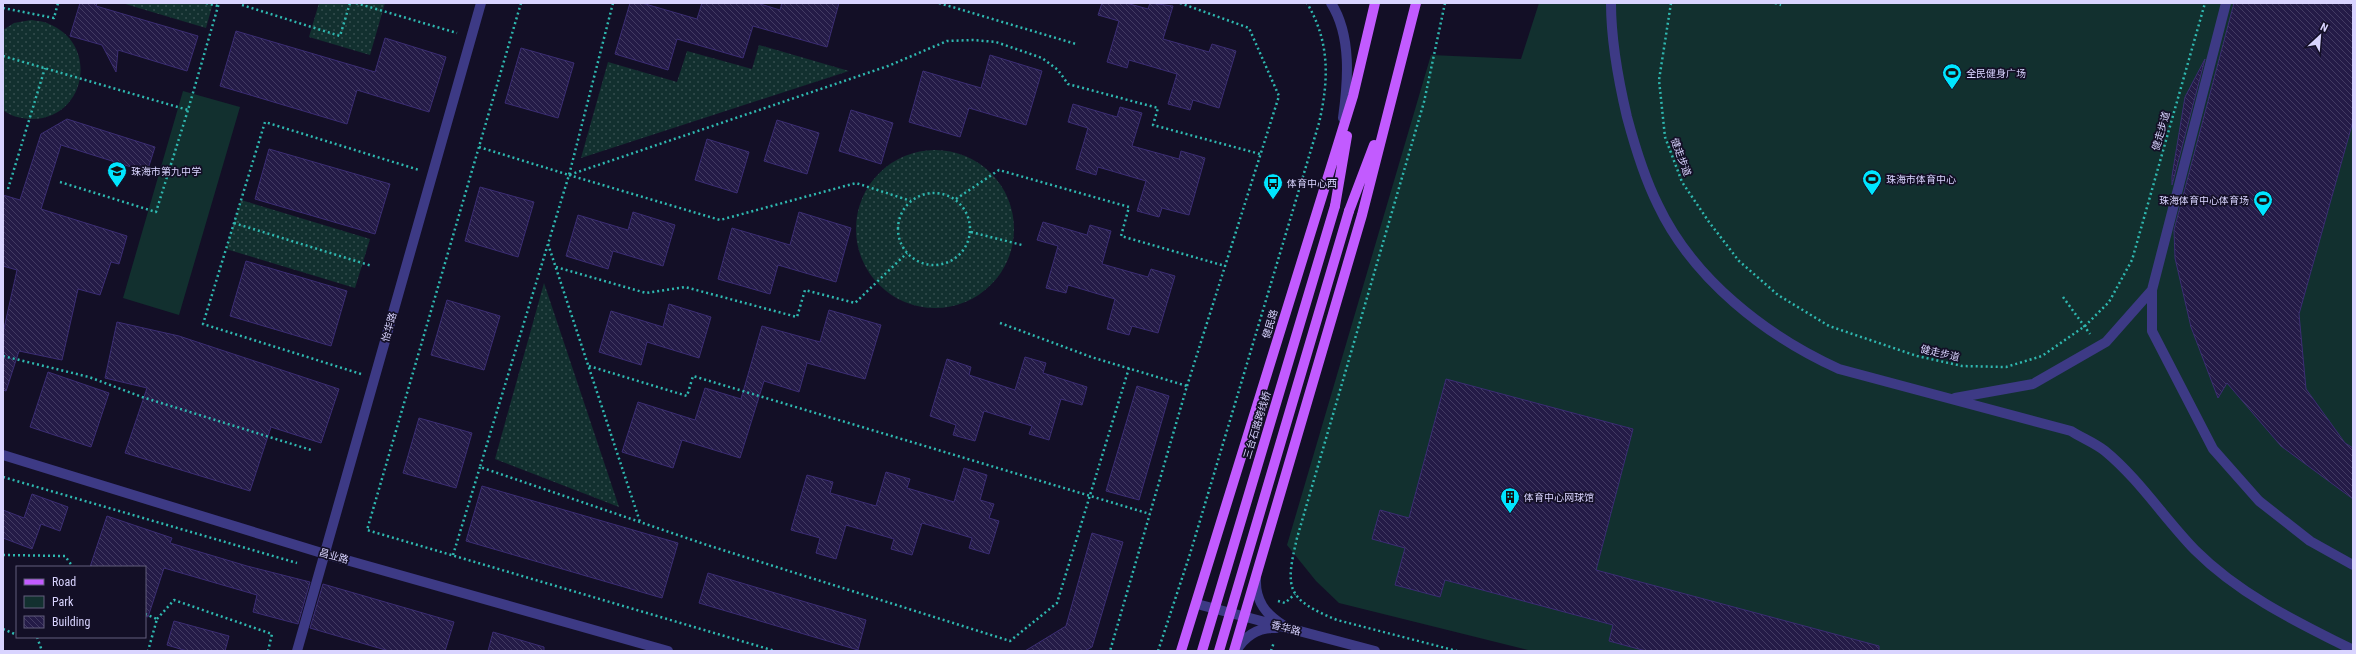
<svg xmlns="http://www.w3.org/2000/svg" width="2356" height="654" font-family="'Roboto Condensed','Noto Sans SC',sans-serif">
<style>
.green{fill:url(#green-dots)}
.pitch{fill:#12302f}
.building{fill:url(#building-back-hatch);stroke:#3b2d73}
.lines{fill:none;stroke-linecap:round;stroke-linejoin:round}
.path{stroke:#2fb8b0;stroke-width:2.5;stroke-dasharray:2 3;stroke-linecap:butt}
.minor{stroke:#3d3a85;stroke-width:10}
.major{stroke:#c25bff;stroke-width:10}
.major-bridge{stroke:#c25bff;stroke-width:10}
.labels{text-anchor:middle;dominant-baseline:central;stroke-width:3.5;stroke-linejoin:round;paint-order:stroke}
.poi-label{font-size:10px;fill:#d9d4ff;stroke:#130f26;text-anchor:start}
.street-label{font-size:10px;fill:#d9d4ff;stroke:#130f26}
</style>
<defs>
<pattern id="green-dots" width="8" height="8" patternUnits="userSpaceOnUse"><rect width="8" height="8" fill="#12302f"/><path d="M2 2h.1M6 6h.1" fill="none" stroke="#344d4e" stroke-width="1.8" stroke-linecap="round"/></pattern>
<pattern id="building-back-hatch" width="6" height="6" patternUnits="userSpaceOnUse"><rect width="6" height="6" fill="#241b47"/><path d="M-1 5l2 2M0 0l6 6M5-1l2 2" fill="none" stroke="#433b63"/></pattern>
</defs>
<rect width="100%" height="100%" fill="#130f26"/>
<path class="green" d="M122,3H213L206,28Z
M319,3H385L370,55L309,37Z
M31,20C37,21 44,21 49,24C101,45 85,122 29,119C20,118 10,116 3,110V30L14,23Z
M759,45L849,71L581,158L608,62L677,82L687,51L752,69Z
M856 229a79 79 0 1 1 158 0a79 79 0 1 1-158 0Z
M241,200L370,239L355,288L226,249Z
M544,283L619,507L495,459Z"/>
<path class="pitch" d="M1539,3H2353V651H1532L1339,603L1316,581L1287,545L1431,55L1521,59Z
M183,91L240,107L179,315L123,298Z"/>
<path class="building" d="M80,3H97L96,6L198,36L187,71L118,50L116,72L102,45L70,36Z
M630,3H642L697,19L702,3H757L780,10L782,3H839L827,47L753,26L743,58L677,39L668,70L615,54Z
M1102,3H1126L1148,9L1150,3L1173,6L1163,39L1209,52L1212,44L1236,51L1219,108L1193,100L1190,110L1168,104L1177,74L1129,60L1127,68L1107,62L1119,21L1098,15Z
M2234,3H2353V121L2299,314L2306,389L2345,443L2353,448V499L2281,446L2227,383L2218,398L2191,327L2175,258L2174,230Z
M236,31L375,72L385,38L446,57L429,112L357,90L347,124L220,86Z
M521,48L574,63L558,118L505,103Z
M990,55L1042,71L1026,125L969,108L960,137L909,122L923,71L981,88Z
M2205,59L2172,185V176L2185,97Z
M1073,104L1117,117L1120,107L1142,113L1132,146L1179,159L1181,151L1205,158L1189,215L1162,208L1159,217L1137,211L1146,181L1098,167L1096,175L1076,169L1088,128L1068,122Z
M851,110L893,123L881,164L839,151Z
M67,119L155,147L147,172L61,145L41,209L127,236L119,264L111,262L100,295L78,289L62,360L19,351L6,391L3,390V333L17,270L3,266V195L20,200L41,134Z
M777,120L819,133L807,174L764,161Z
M707,139L749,152L737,193L695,180Z
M269,149L390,184L375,234L255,199Z
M480,187L534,202L518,257L465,241Z
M633,212L675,225L663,266L613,251L608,269L566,256L578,215L628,230Z
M799,212L851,228L836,282L778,265L770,294L718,279L732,228L790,245Z
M1043,222L1087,235L1090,225L1111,231L1102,264L1148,277L1151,269L1175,276L1158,333L1132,326L1129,335L1107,329L1115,299L1068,285L1066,293L1046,288L1058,246L1037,240Z
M246,261L347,291L331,346L230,316Z
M447,300L500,316L484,370L431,355Z
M669,304L711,317L699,358L647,342L641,365L599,352L611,311L663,327Z
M829,310L881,325L865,379L807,363L799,392L764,381L740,458L682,440L673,468L622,452L638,402L695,420L705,388L741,399L762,326L820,342Z
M117,322L179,336L339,389L321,443L271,427L250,491L125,453L147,388L105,378Z
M1025,357L1046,363L1043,373L1087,387L1082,405L1061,399L1049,440L1029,434L1032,426L984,411L975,441L953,435L956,425L930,416L947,359L971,367L969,375L1015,390Z
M48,372L109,393L91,447L30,427Z
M1446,379L1633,429L1596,570L1879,646V651H1646L1609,641L1613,625L1445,580L1440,597L1395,585L1405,548L1372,539L1380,510L1409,518Z
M1137,386L1169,396L1139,500L1106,491Z
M419,418L472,433L456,488L403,473Z
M964,468L987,475L980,500L994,504L989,518L999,521L989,554L969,548L972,538L922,523L912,555L891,549L894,539L846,525L836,559L816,553L820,538L791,530L807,475L833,482L830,493L876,506L886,472L910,479L907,488L954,502Z
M482,486L678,543L662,598L466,541Z
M32,494L68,507L60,531L41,524L32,549L3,538V510L24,518Z
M107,516L172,538L170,543L247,566L310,582L298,624L253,612L257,595L164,568L148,617L145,616V567H90Z
M1092,533L1123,542L1092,647L1085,651H1025L1066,626Z
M708,573L866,620L858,650L699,603Z
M323,584L454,622L445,651H389L310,628Z
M174,621L229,636L225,651H187L167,645Z
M493,632L544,647V651H488Z"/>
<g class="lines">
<path class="path" d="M206,3L218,6
M356,3L457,33
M521,3L367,530L775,651
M613,3L569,175L480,467L707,545L1010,641L1057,603L1129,368
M939,3L1076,44
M1180,3L1249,28L1279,96L1187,386
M1445,3L1424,102L1297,538C1285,589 1286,599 1337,620L1457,651
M1671,3L1659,80L1665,137L1682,182L1709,222L1739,261L1778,295L1829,326L1917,356L1962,366L2006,367L2042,356L2085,326L2109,302L2132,260L2205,3
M1775,3L1781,5
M242,5L340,36L350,3
M3,8L54,18L58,3
M3,56L188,110L219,3
M479,147L569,175L888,66L947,41L973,40L996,42L1042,58L1058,70L1068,84L1158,108L1153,125L1260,154
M569,175L720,220L856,183L911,201
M60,182L156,212L188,110
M8,189L45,68
M898 229a36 36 0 1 1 72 0a36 36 0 1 1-72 0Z
M956,199L999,170L1129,207L1121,236L1225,266
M234,223L372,266
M971,232L1022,245
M548,244L640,522
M556,267L646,293L685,287L797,317L805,290L855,303L907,253
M2063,297L2090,334
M1000,323L1091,357L1187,386L1110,651
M3,356L89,377L142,397L311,450
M589,366L687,396L693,376L1150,514
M361,374L203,324L265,122L419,170
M3,477L297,563
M3,555L65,556L73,567
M453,555L480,467
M1278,601L1285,603L1295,594
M145,614L157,619L148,651
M157,619L174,600L272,634L268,651
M3,629L17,635
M37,637L42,651
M1158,651L1190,554L1319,123C1329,80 1330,42 1307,3
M1271,651L1274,642"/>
<path class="minor" d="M1331,3C1352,36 1348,82 1343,118
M1611,3C1611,42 1618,79 1627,117C1635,147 1644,177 1658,205C1693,279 1766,336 1839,369L2071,431C2082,438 2095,443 2105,451C2139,479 2164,518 2195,550C2240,595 2297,622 2353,650
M2226,3L2152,290V331L2213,449L2259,501L2310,541L2353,565
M1955,398L2033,384L2106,342L2152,290
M3,455L325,554L668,651
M1256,579C1255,600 1265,614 1283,625
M1197,604L1375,651
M297,651L481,3
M1236,651C1245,636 1258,627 1276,628"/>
<path class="major" d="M1335,206L1347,136
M1349,211L1374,145
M1181,651L1353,96L1375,3
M1234,651L1362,215L1416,3"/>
<path class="major-bridge" d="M1202,651L1335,206
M1219,651L1349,211"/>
</g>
<defs>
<symbol id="stadium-pin" viewBox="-11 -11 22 30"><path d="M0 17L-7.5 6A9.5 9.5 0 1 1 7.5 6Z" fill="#00e5ff" stroke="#130f26"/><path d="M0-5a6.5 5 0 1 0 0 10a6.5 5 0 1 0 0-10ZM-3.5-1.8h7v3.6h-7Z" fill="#111"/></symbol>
<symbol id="school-pin" viewBox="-11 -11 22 30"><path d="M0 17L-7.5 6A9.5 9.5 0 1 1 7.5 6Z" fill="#00e5ff" stroke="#130f26"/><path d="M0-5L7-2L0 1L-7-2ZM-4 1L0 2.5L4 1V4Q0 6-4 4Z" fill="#111"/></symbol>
<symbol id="bus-pin" viewBox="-11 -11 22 30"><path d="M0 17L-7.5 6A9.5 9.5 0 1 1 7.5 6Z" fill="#00e5ff" stroke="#130f26"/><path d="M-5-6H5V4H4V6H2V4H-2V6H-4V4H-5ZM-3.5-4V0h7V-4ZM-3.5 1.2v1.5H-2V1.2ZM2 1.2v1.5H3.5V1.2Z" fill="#111"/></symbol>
<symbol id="building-pin" viewBox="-11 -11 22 30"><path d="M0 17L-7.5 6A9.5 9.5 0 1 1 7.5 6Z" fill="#00e5ff" stroke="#130f26"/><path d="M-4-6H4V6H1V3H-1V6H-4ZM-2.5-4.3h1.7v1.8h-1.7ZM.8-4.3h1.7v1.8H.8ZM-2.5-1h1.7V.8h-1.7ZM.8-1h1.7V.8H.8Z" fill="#111"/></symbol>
</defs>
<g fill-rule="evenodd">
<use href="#stadium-pin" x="1941" y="62" width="22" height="30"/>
<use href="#school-pin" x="106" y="160" width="22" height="30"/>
<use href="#stadium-pin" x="1861" y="168" width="22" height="30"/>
<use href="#bus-pin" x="1262" y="172" width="22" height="30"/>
<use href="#stadium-pin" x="2252" y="189" width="22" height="30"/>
<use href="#building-pin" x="1499" y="486" width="22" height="30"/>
</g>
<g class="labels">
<g class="poi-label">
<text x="1966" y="73">全民健身广场</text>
<text x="131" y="171">珠海市第九中学</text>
<text x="1886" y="179">珠海市体育中心</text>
<text x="1287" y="183">体育中心西</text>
<text x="2249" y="200" text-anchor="end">珠海体育中心体育场</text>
<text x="1524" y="497">体育中心网球馆</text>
</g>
<g class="street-label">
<text transform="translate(2161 131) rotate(-74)">健走步道</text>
<text transform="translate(1681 157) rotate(70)">健走步道</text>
<text transform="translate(1270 324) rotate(-73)">健民路</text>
<text transform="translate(389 327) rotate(-74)">怡华路</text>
<text transform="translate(1940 353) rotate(13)">健走步道</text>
<text transform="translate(1257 425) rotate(-73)">三台石路跨线桥</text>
<text transform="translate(334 556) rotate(16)">昌业路</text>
<text transform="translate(1286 628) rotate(15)">香华路</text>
</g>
</g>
<rect width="2356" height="654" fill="none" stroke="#d9d4ff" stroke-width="8"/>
<rect x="16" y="566" width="130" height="72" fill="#130f26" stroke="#625e7d"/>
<rect x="24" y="579" width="20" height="6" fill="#c25bff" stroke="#625e7d"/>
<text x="52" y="586" font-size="12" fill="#d9d4ff">Road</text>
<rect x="24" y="596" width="20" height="12" fill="#12302f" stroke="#625e7d"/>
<text x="52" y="606" font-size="12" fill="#d9d4ff">Park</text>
<rect x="24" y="616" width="20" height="12" fill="url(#building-back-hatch)" stroke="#625e7d"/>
<text x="52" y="626" font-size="12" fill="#d9d4ff">Building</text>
<g transform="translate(2320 36) rotate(26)" stroke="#130f26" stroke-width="3" paint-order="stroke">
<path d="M0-3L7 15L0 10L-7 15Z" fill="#d9d4ff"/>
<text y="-6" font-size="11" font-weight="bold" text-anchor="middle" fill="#d9d4ff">N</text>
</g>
</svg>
